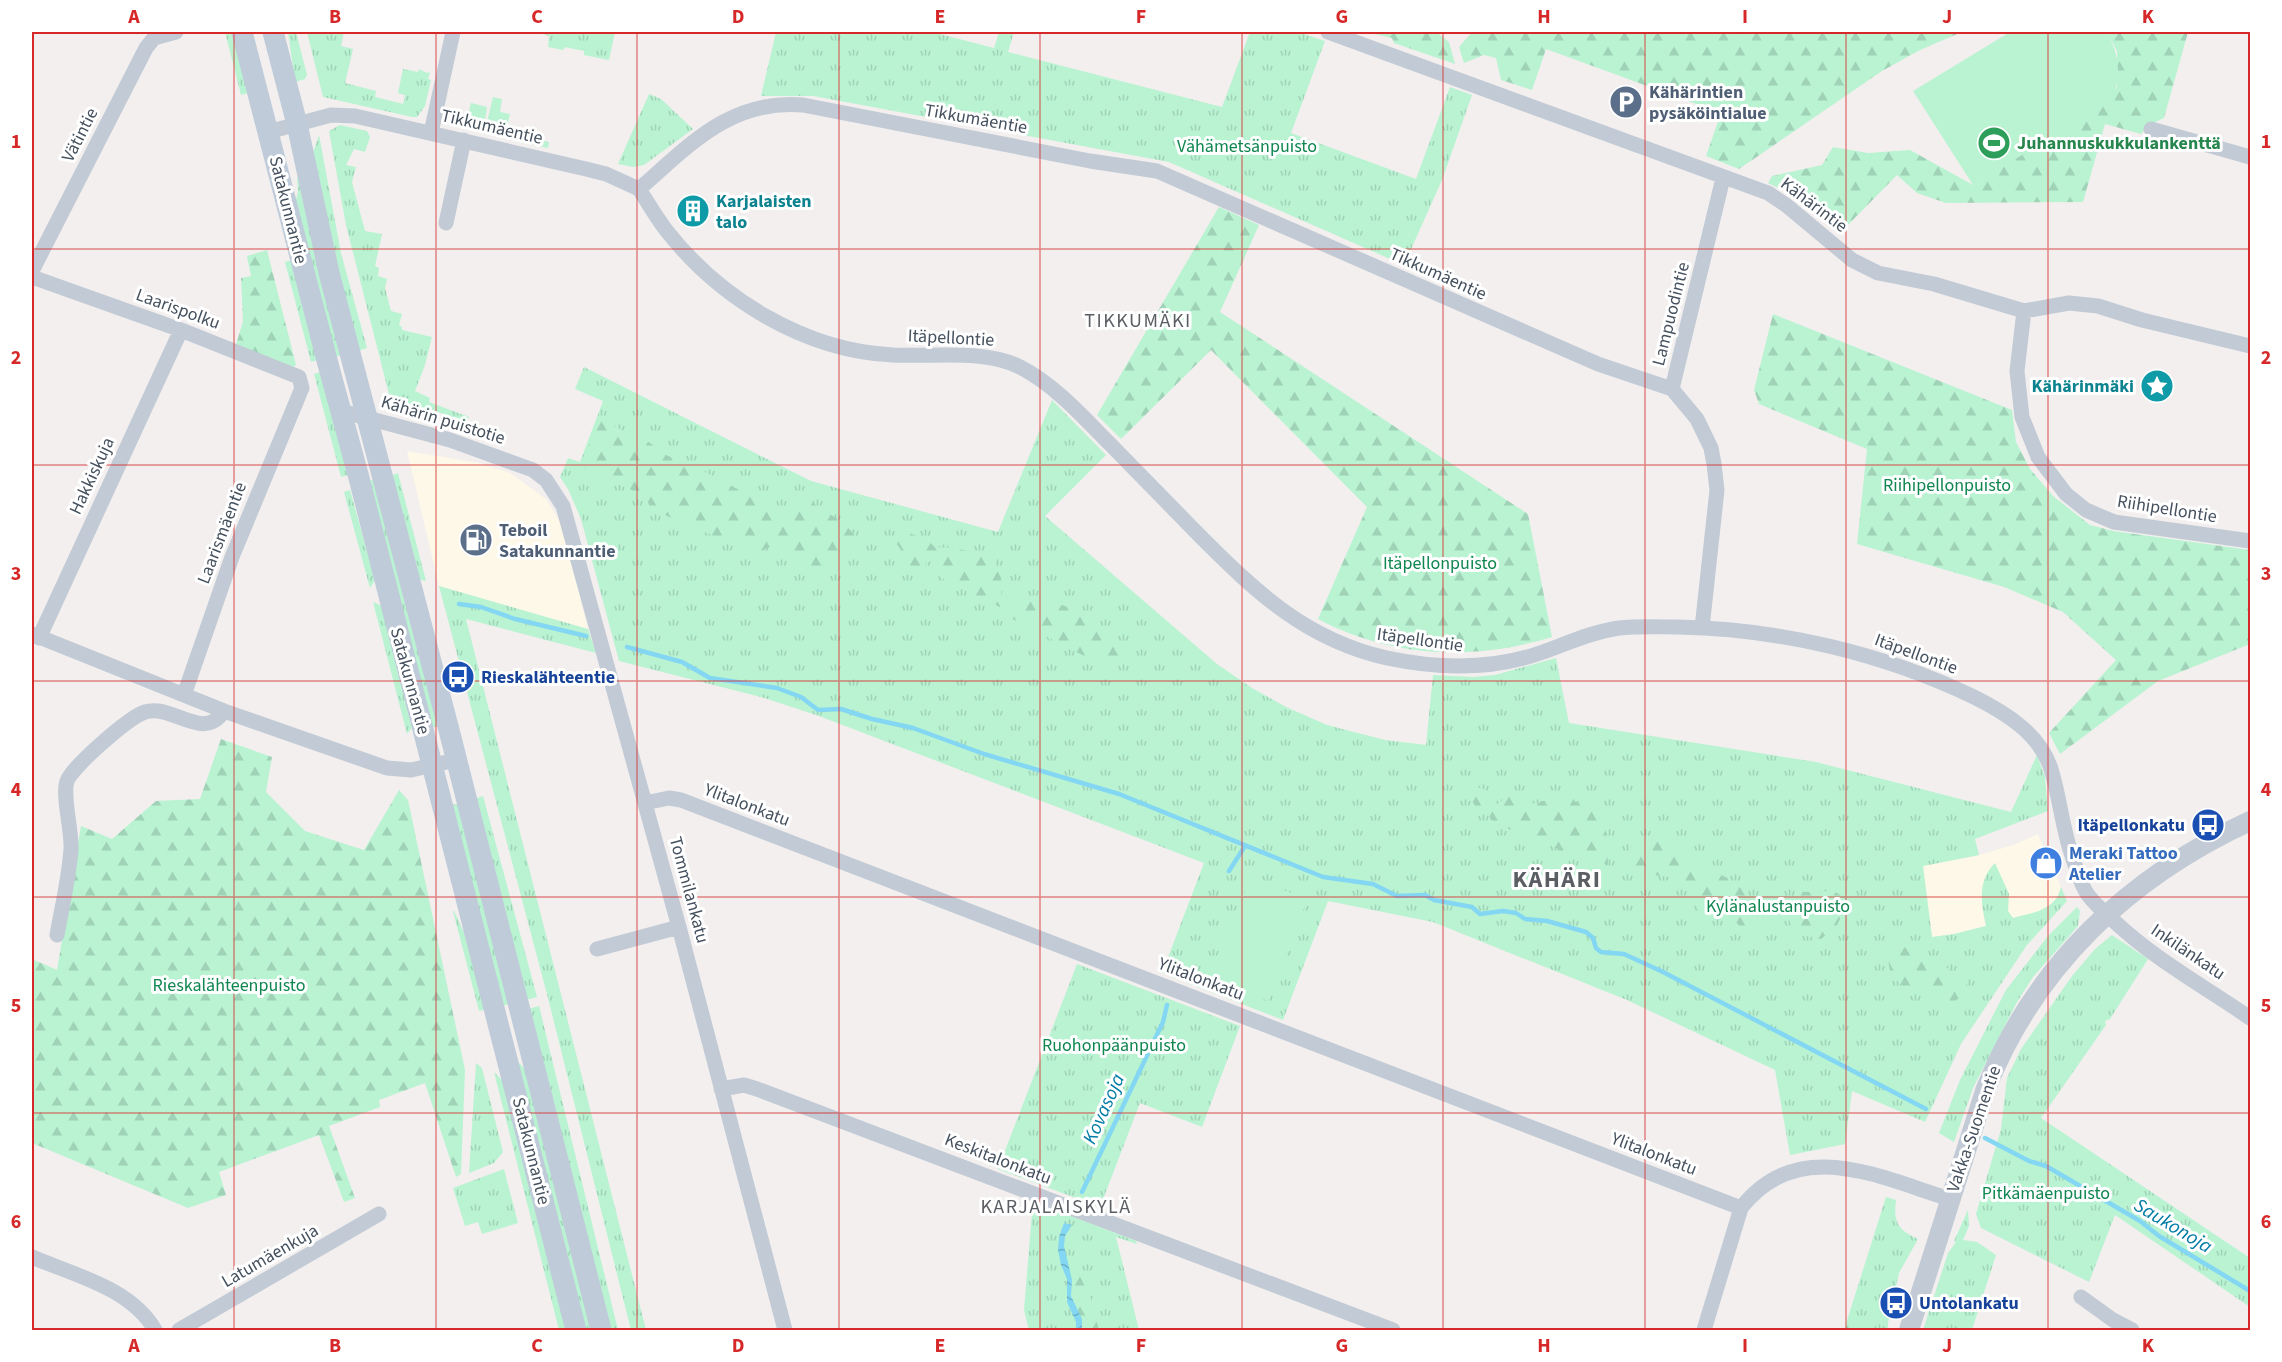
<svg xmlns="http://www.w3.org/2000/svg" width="2282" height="1362" font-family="'Source Sans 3',sans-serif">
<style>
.commercial{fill:#fdf8e7}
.grass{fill:url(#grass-tufts)}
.forest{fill:url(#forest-firs)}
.garden{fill:#b9f3d2}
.water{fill:url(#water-waves)}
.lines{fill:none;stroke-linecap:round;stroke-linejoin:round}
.stream{stroke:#83d7f3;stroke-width:4.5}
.minor{stroke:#c1cad5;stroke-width:15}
.tertiary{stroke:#c1cad5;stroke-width:20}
.secondary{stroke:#c0cbd9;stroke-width:21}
.grid{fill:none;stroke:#d62828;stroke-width:1.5;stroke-opacity:0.55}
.labels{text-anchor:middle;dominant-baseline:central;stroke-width:6;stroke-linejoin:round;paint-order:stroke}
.service-label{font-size:18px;font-weight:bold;fill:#4e5e75;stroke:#fff;text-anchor:start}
.street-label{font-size:18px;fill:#45515e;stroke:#fff}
.leisure-label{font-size:18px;font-weight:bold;fill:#27864d;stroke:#fff;text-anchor:start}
.park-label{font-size:18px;fill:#0f8650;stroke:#fff}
.culture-label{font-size:18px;font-weight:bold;fill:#0d838f;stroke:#fff;text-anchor:start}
.transit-label{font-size:18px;font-weight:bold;fill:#164399;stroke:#fff;text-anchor:start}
.shop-label{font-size:18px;font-weight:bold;fill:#366cbe;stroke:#fff;text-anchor:start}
.neighbourhood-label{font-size:20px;letter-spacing:1.5px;fill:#5b5f64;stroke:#fff}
.water-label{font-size:20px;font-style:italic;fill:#027ca6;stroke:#fff}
.district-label{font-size:24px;font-weight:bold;letter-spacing:1.5px;fill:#5b5f64;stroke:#fff}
.neatline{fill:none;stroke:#d62828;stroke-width:2}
.grid-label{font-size:20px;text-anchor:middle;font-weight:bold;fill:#d62828}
</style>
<defs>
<pattern id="grass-tufts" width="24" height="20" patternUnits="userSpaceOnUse" patternTransform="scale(1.5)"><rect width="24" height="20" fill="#b9f3d2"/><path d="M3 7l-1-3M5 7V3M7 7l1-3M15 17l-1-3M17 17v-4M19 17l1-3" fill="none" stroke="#a0d2b7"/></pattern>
<pattern id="forest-firs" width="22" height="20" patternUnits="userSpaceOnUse" patternTransform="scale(1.5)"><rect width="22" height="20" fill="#b9f3d2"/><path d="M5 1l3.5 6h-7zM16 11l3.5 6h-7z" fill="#a0d2b7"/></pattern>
<pattern id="water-waves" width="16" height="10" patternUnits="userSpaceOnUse" patternTransform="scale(1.5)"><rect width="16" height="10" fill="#83d7f3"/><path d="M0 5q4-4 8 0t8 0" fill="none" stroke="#6db1c8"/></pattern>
</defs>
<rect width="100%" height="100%" fill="#f2efee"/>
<path class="commercial" d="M407,451L480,463L510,473L546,499L561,523L588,629L439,586Z
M2038,834L2061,887L2057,899L2053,903L2035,913L1954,934L1932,937L1923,866L1976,856L2013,845Z"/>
<path class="grass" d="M225,32H233L248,93L241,95Z
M288,32H296L307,75L305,79L295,82Z
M307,32H344L341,46L353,49L345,83L376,91L375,97L403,104L405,95L398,93L403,69L418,72L419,69L427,73L430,72L428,79L431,80L425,106L417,117H412L323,97Z
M536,32H615L609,60L584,55V51L565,47L563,50L548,47L549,36Z
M776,32H932L994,48L999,32H1014L1008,52L1222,107L1250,32H1298L1325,41L1291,133L1416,179L1450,87L1472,95L1442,180L1404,265L1169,162L813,96H761Z
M649,94L661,99L693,129L644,165L633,167L618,164Z
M471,103L487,107L484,127L549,142L548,148L444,124V110L468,115Z
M340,125L367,131L370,137L365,152L354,149L346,165L356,167L352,182L365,231L382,234L375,266L379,268L378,276L387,279L385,288L391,311L402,314L399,325L402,327V330L432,337L425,365L415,391L430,398L429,402L469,417L466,423L433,410L409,409L390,398L346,225L329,131Z
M319,135L341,253L367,348L358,351L333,255L313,153Z
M299,177L341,355L335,357L295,204L298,192L297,178Z
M292,260L318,360L311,362L285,262Z
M584,367L811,481L998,532L1052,400L1106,455L1045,516L1217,664L1252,688L1286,707L1327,725L1385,740L1426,745L1433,675L1473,677L1495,675L1556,658L1569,723L1816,762L2011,812L2037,755L2045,777L2048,811L1975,839L1979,855L1923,866L1932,937L1954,934L1986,926C1981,903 1977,881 1995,863L2009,894L2008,911L2013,918C2033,913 2056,910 2061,887L2067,901L2027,945L1961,1044L1925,1122L1852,1091L1845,1144L1790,1155L1775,1070L1627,1000L1433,922L1328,901L1283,1020L1162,973L1204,863L819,716L761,697L619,661L581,519L568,489L560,477L568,458L580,462L603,401L575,389Z
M321,372L348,475L341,477L314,374Z
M398,473L426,581L418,579L390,476Z
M374,480L438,726L430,728L367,481Z
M350,490L375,580L370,588L344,492Z
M439,586L588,629L596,653L466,619L646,1330H631L548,998Z
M373,602L382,606L412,728L407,734Z
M483,796L537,997L526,1000L474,799Z
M458,804L509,1004L502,1006L451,805Z
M2077,907L2080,911L2078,926L2033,977L2017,1002L1973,1088L1954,1142L1939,1133L1960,1080L2006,990L2048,936Z
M453,911H454L466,937L486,1009L479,1011Z
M2112,935L2148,959L2110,1019L2105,1021L2106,1025L2041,1118L2250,1258V1307L2115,1215L2089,1282L1981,1228L1976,1214L2001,1129L2007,1078L2021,1049L2072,976L2095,949Z
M1077,964L1240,1026L1202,1127L1140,1103L1100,1207L998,1169Z
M539,1006L618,1330H610L528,1009Z
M517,1061L525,1069L592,1330H585Z
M476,1063L482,1068L503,1152L494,1163L469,1173Z
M494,1072L504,1082L568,1330H559Z
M504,1169L518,1223L482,1234L478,1222L465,1226L453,1188Z
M1886,1197L1896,1200C1893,1222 1898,1230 1918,1239L1899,1273L1888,1323V1330H1844Z
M1033,1201L1046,1206V1210L1052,1212L1053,1209L1136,1241L1137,1244L1116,1237L1139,1330H1029L1024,1310Z
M1968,1210L1969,1226L1963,1240L1977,1242L1996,1255L1972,1330H1923L1948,1253L1956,1242L1954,1241Z"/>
<path class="forest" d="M1366,32H1436L1449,42L1455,64L1394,43L1392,38Z
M1472,32H1962L1920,50L1882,71L1739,169L1706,156L1721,113L1546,49L1532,90L1501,80L1496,58L1484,55L1464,63L1459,47Z
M2107,32H2188L2164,118L2149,125L2141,134L2105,124L2083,202L1946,203L1917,193L1897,175L1840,233L1790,194L1768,183L1772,176L1822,165L1833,147L1868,153L1910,150L1973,185L2117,88V51Z
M1219,207L1259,225L1220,312L1528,514L1552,637C1473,661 1392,658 1318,619L1367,507L1211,350L1121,439L1097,415Z
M267,250L296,365L293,367L236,345L243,321L241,278L251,276L247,256Z
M1773,314L2012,410L2016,442L2030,469L2053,496L2090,525L2113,531L2250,550V644L2158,681L2060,754L2049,733L2116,660L2063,612L2004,587L1857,544L1867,449L1759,404L1754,390Z
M602,417C616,429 627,432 643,439C659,447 659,456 680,459L783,513L808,500L842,522L861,541L812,570L796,562L775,545L760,551L704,532L651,509L645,496L594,474L580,464Z
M906,532L926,539L935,547L952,548L990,555C1004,574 1003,585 1000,607L949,583L936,574L937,561L926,562L925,571L918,577L897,572L901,550L894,540Z
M1016,598C1033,601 1068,602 1080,614C1086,619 1089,627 1095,631C1112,643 1121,643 1118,667L1096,662L1007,616V607Z
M221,739L272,757L266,792L305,831L364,850L399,790L408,800L465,1070L461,1174L456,1177L455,1174L425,1083L379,1100L380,1107L329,1126L355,1198L344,1202L319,1135L219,1172L226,1195L188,1208L32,1143V959L57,970L81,826L112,839L156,801L200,799Z
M1477,787L1486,790L1495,806L1512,792L1535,804L1560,795L1605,814L1608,865L1583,854L1560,851L1544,839H1536L1503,827L1491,820L1484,805L1476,807L1468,795Z
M1652,836L1693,857L1700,868C1722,874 1746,882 1748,907L1761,909L1765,915L1762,924L1767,934L1741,928L1737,923L1700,912L1687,886L1669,877L1638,873L1629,850L1637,838Z
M1834,891L1849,901L1836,927L1821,939L1796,934L1789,920L1802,892Z
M1900,945L1966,977L1968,994L1948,1004L1922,990L1912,993L1891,976L1887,954Z
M1074,1272H1078L1091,1299L1099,1330H1082C1082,1311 1064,1291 1074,1272Z"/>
<path class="garden" d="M2010,32H2107C2119,54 2122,76 2112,100L1973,185L1913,91Z
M493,97L502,99L500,112L510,114L506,130L486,126Z
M1250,880L1308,898L1268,1001L1208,977Z"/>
<path class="water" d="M1064,1223L1072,1225L1065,1236L1064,1246L1072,1280L1071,1296L1082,1319V1330H1076V1322L1067,1302V1279L1061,1265L1058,1250L1059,1237Z"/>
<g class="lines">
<path class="stream" d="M459,604L481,607L515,619L586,636
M627,647L682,662L710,678L777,688L801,697L818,710L841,709L872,719L913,728L984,754L1119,794L1323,877L1373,884L1397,896L1425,895L1434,900L1472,907L1480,914L1503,911L1516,913L1525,919L1547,921L1586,932L1593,938L1596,948L1601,952L1624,954L1663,972L1926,1109
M1229,871L1245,846
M1985,1138L2029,1161L2046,1166L2140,1221L2159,1236L2250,1291
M1082,1192L1163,1022L1167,1005"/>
<path class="minor" d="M1328,32L1768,193L1786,205L1852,260L1878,273L1934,284L2024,311L2069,303L2098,306L2142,320L2250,346
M2151,129L2250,157
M268,132L331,115L355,116L586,169L606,174L639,189C690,145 730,99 803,105L1090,161L1157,171L1598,364L1672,389
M431,133L453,32
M639,189C648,203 656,217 666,230C720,299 805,351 893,355C933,357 985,349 1020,367C1055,385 1083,417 1110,444C1140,475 1170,505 1200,536C1256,592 1306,640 1387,658C1439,669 1493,670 1543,652C1568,643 1592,632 1619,628C1638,626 1658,627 1678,627C1780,629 1882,653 1974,697C2006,713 2040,734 2051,769C2060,798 2062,827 2072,856C2076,867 2080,882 2086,892C2093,903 2105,913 2114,921C2154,959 2205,987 2250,1018
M446,223L464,140
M32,271L146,48L154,38L176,32
M32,277L181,330L299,377L302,388L232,557L184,695
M2024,311L2017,371L2022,417L2038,457L2066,494L2086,510L2114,522L2250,541
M1672,389L1697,419L1711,448L1714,464L1717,490L1702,628
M1672,389L1723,178
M341,411L450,440L533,470L546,480L563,506L679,927L785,1330
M32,634L224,711L387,768L411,770L456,760
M39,638L181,330
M645,803L669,798L681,800L1741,1208
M57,935C62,907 69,878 71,849C72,830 62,796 67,781C72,767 129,717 145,712C172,703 203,743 224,711
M597,949L679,927
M721,1089L744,1085L757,1089L1393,1330
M32,1257C74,1275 131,1288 155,1330
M2081,1297L2113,1320L2132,1330
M179,1330L379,1214
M1704,1330L1741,1208C1798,1135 1878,1177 1950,1199"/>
<path class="tertiary" d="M1909,1330L1985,1091C2034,966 2129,877 2250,821"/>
<path class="secondary" d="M242,32L328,364L359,478L576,1330
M273,32L297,124L329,273L449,730L601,1330"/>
</g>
<path class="grid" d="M234,32V1330M436,32V1330M637,32V1330M839,32V1330M1040,32V1330M1242,32V1330M1443,32V1330M1645,32V1330M1846,32V1330M2048,32V1330M32,249H2250M32,465H2250M32,681H2250M32,897H2250M32,1113H2250"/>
<defs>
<symbol id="parking-disc" viewBox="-11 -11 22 22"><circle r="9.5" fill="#5c6f8a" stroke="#fff"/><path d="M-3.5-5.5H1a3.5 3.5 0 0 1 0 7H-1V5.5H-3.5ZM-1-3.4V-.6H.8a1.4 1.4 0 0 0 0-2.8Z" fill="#fff"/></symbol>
<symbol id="stadium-disc" viewBox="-11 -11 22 22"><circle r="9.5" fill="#2e9e5b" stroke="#fff"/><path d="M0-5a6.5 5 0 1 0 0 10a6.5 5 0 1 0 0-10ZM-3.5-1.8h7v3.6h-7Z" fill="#fff"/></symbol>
<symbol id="building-disc" viewBox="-11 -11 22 22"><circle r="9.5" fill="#0f9aa8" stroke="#fff"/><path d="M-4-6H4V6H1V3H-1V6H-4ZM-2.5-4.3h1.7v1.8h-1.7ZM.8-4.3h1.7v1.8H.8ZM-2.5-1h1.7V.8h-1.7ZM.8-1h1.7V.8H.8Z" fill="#fff"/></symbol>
<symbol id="sight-disc" viewBox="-11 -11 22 22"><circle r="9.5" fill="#0f9aa8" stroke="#fff"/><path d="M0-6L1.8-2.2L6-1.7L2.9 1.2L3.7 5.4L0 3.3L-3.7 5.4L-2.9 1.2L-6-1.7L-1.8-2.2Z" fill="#fff"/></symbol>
<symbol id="fuel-disc" viewBox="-11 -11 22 22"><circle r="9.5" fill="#5c6f8a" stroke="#fff"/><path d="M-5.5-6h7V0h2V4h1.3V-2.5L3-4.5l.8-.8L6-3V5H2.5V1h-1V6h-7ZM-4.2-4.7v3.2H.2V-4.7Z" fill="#fff"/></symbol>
<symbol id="bus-disc" viewBox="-11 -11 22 22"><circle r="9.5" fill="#1a4fb4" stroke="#fff"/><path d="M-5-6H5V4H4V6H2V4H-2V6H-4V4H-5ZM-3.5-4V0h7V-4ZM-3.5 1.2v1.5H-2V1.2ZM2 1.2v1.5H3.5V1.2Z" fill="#fff"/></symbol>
<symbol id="shop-disc" viewBox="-11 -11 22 22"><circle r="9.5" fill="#3f7fe0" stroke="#fff"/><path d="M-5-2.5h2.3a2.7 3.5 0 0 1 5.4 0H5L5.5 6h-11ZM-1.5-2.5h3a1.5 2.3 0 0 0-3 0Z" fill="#fff"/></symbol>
</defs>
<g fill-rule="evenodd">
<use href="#parking-disc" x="1607" y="83" width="38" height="38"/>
<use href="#stadium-disc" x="1975" y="124" width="38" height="38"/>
<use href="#building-disc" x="674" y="192" width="38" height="38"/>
<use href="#sight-disc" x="2138" y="367" width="38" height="38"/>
<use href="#fuel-disc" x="457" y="521" width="38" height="38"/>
<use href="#bus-disc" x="439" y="658" width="38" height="38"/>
<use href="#bus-disc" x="2189" y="806" width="38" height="38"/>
<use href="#shop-disc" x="2027" y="844" width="38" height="38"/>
<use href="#bus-disc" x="1877" y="1284" width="38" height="38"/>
</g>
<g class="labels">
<g class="service-label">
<text x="1649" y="92">Kähärintien<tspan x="1649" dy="21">pysäköintialue</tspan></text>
<text x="499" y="530">Teboil<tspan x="499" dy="21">Satakunnantie</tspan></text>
</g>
<g class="street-label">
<text transform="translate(976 119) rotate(10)">Tikkumäentie</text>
<text transform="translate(492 127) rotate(13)">Tikkumäentie</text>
<text transform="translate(80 135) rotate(-63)">Vätintie</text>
<text transform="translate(1814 205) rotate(37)">Kähärintie</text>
<text transform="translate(288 210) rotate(76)">Satakunnantie</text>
<text transform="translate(1438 274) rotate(24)">Tikkumäentie</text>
<text transform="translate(178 309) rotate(20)">Laarispolku</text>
<text transform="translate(1671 314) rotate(-76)">Lampuodintie</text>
<text transform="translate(951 338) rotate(3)">Itäpellontie</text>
<text transform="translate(443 420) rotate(17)">Kähärin puistotie</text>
<text transform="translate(92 476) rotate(-65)">Hakkiskuja</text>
<text transform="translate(2167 509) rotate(9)">Riihipellontie</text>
<text transform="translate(222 533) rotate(-69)">Laarismäentie</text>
<text transform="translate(1420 640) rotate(8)">Itäpellontie</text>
<text transform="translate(1916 654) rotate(20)">Itäpellontie</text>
<text transform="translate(410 681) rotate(75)">Satakunnantie</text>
<text transform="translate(747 805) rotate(21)">Ylitalonkatu</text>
<text transform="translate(689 890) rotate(75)">Tommilankatu</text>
<text transform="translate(2188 952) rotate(34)">Inkilänkatu</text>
<text transform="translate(1201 979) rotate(21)">Ylitalonkatu</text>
<text transform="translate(1974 1129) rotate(-71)">Vakka-Suomentie</text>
<text transform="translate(531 1151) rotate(76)">Satakunnantie</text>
<text transform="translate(1654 1154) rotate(21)">Ylitalonkatu</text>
<text transform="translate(998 1159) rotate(21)">Keskitalonkatu</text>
<text transform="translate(270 1256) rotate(-30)">Latumäenkuja</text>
</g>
<g class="leisure-label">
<text x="2017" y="143">Juhannuskukkulankenttä</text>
</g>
<g class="park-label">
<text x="1247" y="146">Vähämetsänpuisto</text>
<text x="1947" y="485">Riihipellonpuisto</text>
<text x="1440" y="563">Itäpellonpuisto</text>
<text x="1778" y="906">Kylänalustanpuisto</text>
<text x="229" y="985">Rieskalähteenpuisto</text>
<text x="1114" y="1045">Ruohonpäänpuisto</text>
<text x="2046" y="1193">Pitkämäenpuisto</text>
</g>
<g class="culture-label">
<text x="716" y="201">Karjalaisten<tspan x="716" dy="21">talo</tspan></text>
<text x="2134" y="386" text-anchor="end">Kähärinmäki</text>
</g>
<g class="transit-label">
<text x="481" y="677">Rieskalähteentie</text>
<text x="2185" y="825" text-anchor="end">Itäpellonkatu</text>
<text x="1919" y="1303">Untolankatu</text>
</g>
<g class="shop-label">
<text x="2069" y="853">Meraki Tattoo<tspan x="2069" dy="21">Atelier</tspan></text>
</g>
<g class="neighbourhood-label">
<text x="1138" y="321">TIKKUMÄKI</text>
<text x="1056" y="1207">KARJALAISKYLÄ</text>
</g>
<g class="water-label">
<text transform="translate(1104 1109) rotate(-66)">Kovasoja</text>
<text transform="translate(2173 1226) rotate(31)">Saukonoja</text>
</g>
<g class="district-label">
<text x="1557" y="879">KÄHÄRI</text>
</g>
</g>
<rect width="2282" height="1362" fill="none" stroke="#ffffff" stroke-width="66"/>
<rect x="33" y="33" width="2216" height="1296" class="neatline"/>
<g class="grid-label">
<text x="134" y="23">A</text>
<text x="335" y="23">B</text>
<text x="537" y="23">C</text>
<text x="738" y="23">D</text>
<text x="940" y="23">E</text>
<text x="1141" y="23">F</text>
<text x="1342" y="23">G</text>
<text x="1544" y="23">H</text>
<text x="1745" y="23">I</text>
<text x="1947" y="23">J</text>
<text x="2148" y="23">K</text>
<text x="16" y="148">1</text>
<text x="2266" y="148">1</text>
<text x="16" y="364">2</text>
<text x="2266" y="364">2</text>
<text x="16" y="580">3</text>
<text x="2266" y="580">3</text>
<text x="16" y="796">4</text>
<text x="2266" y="796">4</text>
<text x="16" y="1012">5</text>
<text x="2266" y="1012">5</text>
<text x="16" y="1228">6</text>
<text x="2266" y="1228">6</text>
<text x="134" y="1352">A</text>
<text x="335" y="1352">B</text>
<text x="537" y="1352">C</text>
<text x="738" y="1352">D</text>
<text x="940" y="1352">E</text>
<text x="1141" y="1352">F</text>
<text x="1342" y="1352">G</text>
<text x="1544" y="1352">H</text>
<text x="1745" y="1352">I</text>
<text x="1947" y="1352">J</text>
<text x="2148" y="1352">K</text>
</g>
</svg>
